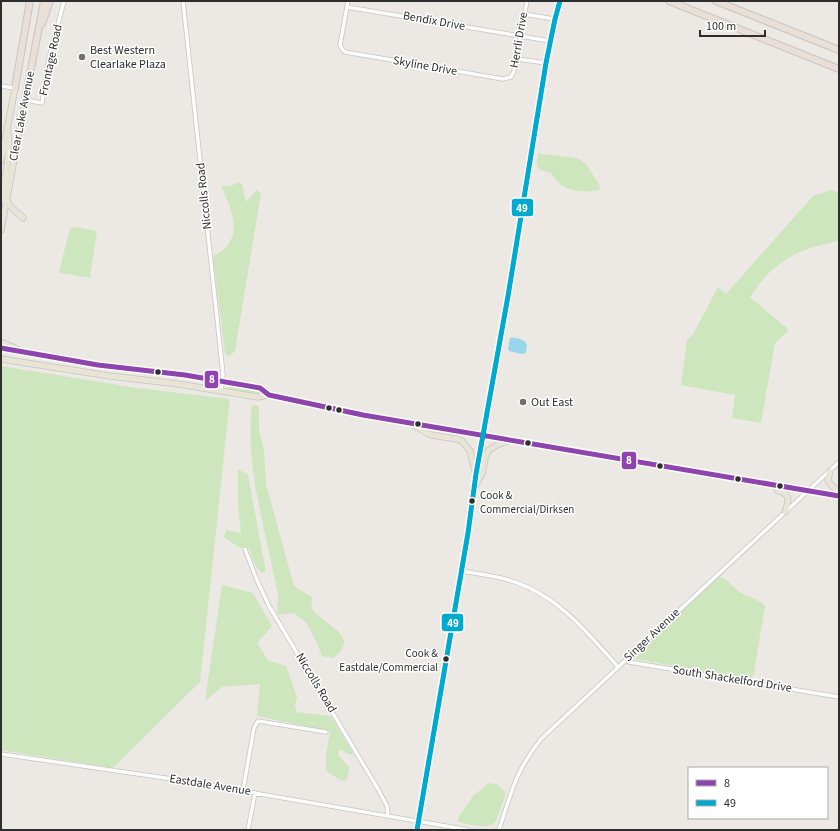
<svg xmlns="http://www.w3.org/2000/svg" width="840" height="831" font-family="'Source Sans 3',sans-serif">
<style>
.green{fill:#cee6be}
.water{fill:#99d6ec}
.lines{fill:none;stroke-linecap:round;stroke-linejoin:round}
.minor-casing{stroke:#c5c4c5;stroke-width:5}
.tertiary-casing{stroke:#c5c4c5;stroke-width:5.5}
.primary-casing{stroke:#c6c5c4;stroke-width:7}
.motorway-casing{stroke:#c6c5c4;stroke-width:8}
.minor{stroke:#fcfcfb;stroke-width:3.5}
.tertiary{stroke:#fcfcfb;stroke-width:4}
.primary{stroke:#e8e4d6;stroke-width:5.5}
.motorway{stroke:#eadfd6;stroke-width:6}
.bus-1-casing{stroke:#fff;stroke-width:8}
.bus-2-casing{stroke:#fff;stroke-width:8}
.bus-1{stroke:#8e44ad;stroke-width:5}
.bus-2{stroke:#00a9ce;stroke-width:5}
.poi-dot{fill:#706f6e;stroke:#fff;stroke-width:1.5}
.bus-dot{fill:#2e2e2e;stroke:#fff;stroke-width:1.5}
.labels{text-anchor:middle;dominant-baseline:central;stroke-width:3;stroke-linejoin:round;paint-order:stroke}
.bus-label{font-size:11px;fill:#2e2e2e;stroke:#fff;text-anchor:start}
.street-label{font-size:12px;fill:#2e2e2e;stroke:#fff}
.poi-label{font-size:12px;fill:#2e2e2e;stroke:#fff;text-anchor:start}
.line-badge{stroke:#fff;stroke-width:1.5}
.badge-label{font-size:11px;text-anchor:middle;font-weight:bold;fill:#fff}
</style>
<rect width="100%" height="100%" fill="#ece8e4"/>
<path class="green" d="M539,152L541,154L577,158L585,163L599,184L600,190C586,192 572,193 560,184C557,181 552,174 550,173C547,171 543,171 540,170C535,165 537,157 539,152Z
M238,182L242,184L246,202L256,190L261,193L235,351L229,357L225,353L213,257C217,253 225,250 228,245C241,227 229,204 221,186H231Z
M831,190L839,193V241C812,246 787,254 767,275C761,281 756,289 750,297L789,330L775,343L761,423L732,418L735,395L681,385L687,340L692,336L718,287L726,294L813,196Z
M75,227L97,231L90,278L61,273L59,271L70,229Z
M1,366L137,388L230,399L200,682L113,768L1,750Z
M228,385L258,390L263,393L262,395L231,389L227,387Z
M252,405L259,406V429L264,451L266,484L294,586L313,598L311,606L314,612L339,632L345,642L340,652L333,658L322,656L316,641L306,622L294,613L278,615L277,613L278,595C267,535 244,466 252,405Z
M238,469L248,475L266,572L262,573C254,566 252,558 249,548H240L224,537L226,530L241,533L238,504Z
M719,577C726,577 733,588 740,592C748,597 761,600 765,606L754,673L752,677L747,679L635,659L634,658L635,654Z
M222,585L253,593L272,626L257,643L268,660L286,666L297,697L295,706L297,712L331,716L354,755C346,755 345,750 339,750L338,755L349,767L347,780L342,781L326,771V756L330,731L257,716L260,684L222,687L205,701Z
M489,783L498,785L506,793L496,821C488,831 469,824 458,822V818L473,796Z"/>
<path class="water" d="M510,338C516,337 523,339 527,344L526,353L521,354L509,351L508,349Z"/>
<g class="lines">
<defs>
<path id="minor" d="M183,1L223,374L221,390
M348,1L340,45L342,49L345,52L503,79L511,77L514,71L527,1
M347,7L550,41
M524,14L554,19
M517,59L546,63
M1,86L15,88
M25,100L42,103L48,63L64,1
M483,435L529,177L550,41L555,19L560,1
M245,549L256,578L269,606L378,789L387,806L388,816
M461,571C479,574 498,576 515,582C559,597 588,633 618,667
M626,659L629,662L839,697
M1,754L179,780L469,830
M243,790L254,728L258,721L326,732
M248,830L255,793
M499,830C511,793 516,770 541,739L839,462"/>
<path id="tertiary" d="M417,830L468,533L483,435"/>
<path id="primary" d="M1,161L15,88
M7,199L9,205L23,218
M1,201C5,177 12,151 7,126
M1,230L25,100
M1,342L19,350
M1,348L98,365L185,375L260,388L269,395L363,415L839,496
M1,359L110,376L178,384L258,397L269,395
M413,425L431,435L457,439L462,441L470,451L476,474
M830,471L828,481L833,487L839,491
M774,484L778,491C791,493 789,502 785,512
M473,490L482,474L485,459L488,451L497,445L511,440"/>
<path id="motorway" d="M669,1L839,69
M716,1L839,50
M42,24L50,1
M15,88L30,1
M25,100L44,1"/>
</defs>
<use href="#minor" class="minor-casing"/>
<use href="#tertiary" class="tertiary-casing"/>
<use href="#primary" class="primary-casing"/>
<use href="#motorway" class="motorway-casing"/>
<use href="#minor" class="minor"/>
<use href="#tertiary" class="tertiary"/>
<use href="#primary" class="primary"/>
<use href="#motorway" class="motorway"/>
<defs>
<path id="bus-1" d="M1,348L98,365L185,375L260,388L269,395L363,415L839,496"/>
<path id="bus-2" d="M417,830L468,533L476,474L508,296L546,63L555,19L560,1"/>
</defs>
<use href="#bus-1" class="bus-1-casing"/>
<use href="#bus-2" class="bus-2-casing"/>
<use href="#bus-1" class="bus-1"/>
<use href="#bus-2" class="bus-2"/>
</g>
<g class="poi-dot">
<circle cx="82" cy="57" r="4"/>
<circle cx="523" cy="402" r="4"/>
</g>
<g class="bus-dot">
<circle cx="158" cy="372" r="3.5"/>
<circle cx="329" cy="408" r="3.5"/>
<circle cx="339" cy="410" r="3.5"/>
<circle cx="418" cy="424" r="3.5"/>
<circle cx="528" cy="443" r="3.5"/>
<circle cx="660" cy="466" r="3.5"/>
<circle cx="738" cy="479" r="3.5"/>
<circle cx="780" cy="486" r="3.5"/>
<circle cx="472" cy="501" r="3.5"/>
<circle cx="446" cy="659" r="3.5"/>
</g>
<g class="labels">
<g class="bus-label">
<text x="480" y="495">Cook &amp;<tspan x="480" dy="14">Commercial/Dirksen</tspan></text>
<text x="438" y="653" text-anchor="end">Cook &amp;<tspan x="438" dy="14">Eastdale/Commercial</tspan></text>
</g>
<g class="street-label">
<text transform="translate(434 21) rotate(10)">Bendix Drive</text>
<text transform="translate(519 40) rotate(-80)">Herrli Drive</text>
<text transform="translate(51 60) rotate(-78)">Frontage Road</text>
<text transform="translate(425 66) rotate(10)">Skyline Drive</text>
<text transform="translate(22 116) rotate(-79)">Clear Lake Avenue</text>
<text transform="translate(204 196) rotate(-96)">Niccolls Road</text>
<text transform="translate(652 635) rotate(-43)">Singer Avenue</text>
<text transform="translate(732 679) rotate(9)">South Shackelford Drive</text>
<text transform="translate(316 683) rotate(59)">Niccolls Road</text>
<text transform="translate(210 785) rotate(9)">Eastdale Avenue</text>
</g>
<g class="poi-label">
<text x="90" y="50">Best Western<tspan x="90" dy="14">Clearlake Plaza</tspan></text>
<text x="531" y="402">Out East</text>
</g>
</g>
<g class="line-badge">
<rect x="511" y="198" width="23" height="19" rx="4" fill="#00a9ce"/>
<rect x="204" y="370" width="15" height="19" rx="4" fill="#8e44ad"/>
<rect x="621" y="451" width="16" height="19" rx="4" fill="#8e44ad"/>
<rect x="441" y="613" width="23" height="19" rx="4" fill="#00a9ce"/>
</g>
<g class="badge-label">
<text x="522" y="212">49</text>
<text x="212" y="383">8</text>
<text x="629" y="464">8</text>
<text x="453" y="627">49</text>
</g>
<rect width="840" height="831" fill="none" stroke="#2e2e2e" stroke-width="4"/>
<rect x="688" y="767" width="140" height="52" fill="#ffffff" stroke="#ababab"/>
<rect x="696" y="780" width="20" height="6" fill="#8e44ad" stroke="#ababab"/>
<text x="724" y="787" font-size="12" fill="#2e2e2e">8</text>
<rect x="696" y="800" width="20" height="6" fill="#00a9ce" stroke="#ababab"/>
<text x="724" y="807" font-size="12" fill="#2e2e2e">49</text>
<path d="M700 30v6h65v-6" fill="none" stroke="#2e2e2e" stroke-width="2"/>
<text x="706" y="30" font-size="12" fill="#2e2e2e" stroke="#ffffff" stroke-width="3" paint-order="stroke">100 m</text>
</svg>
